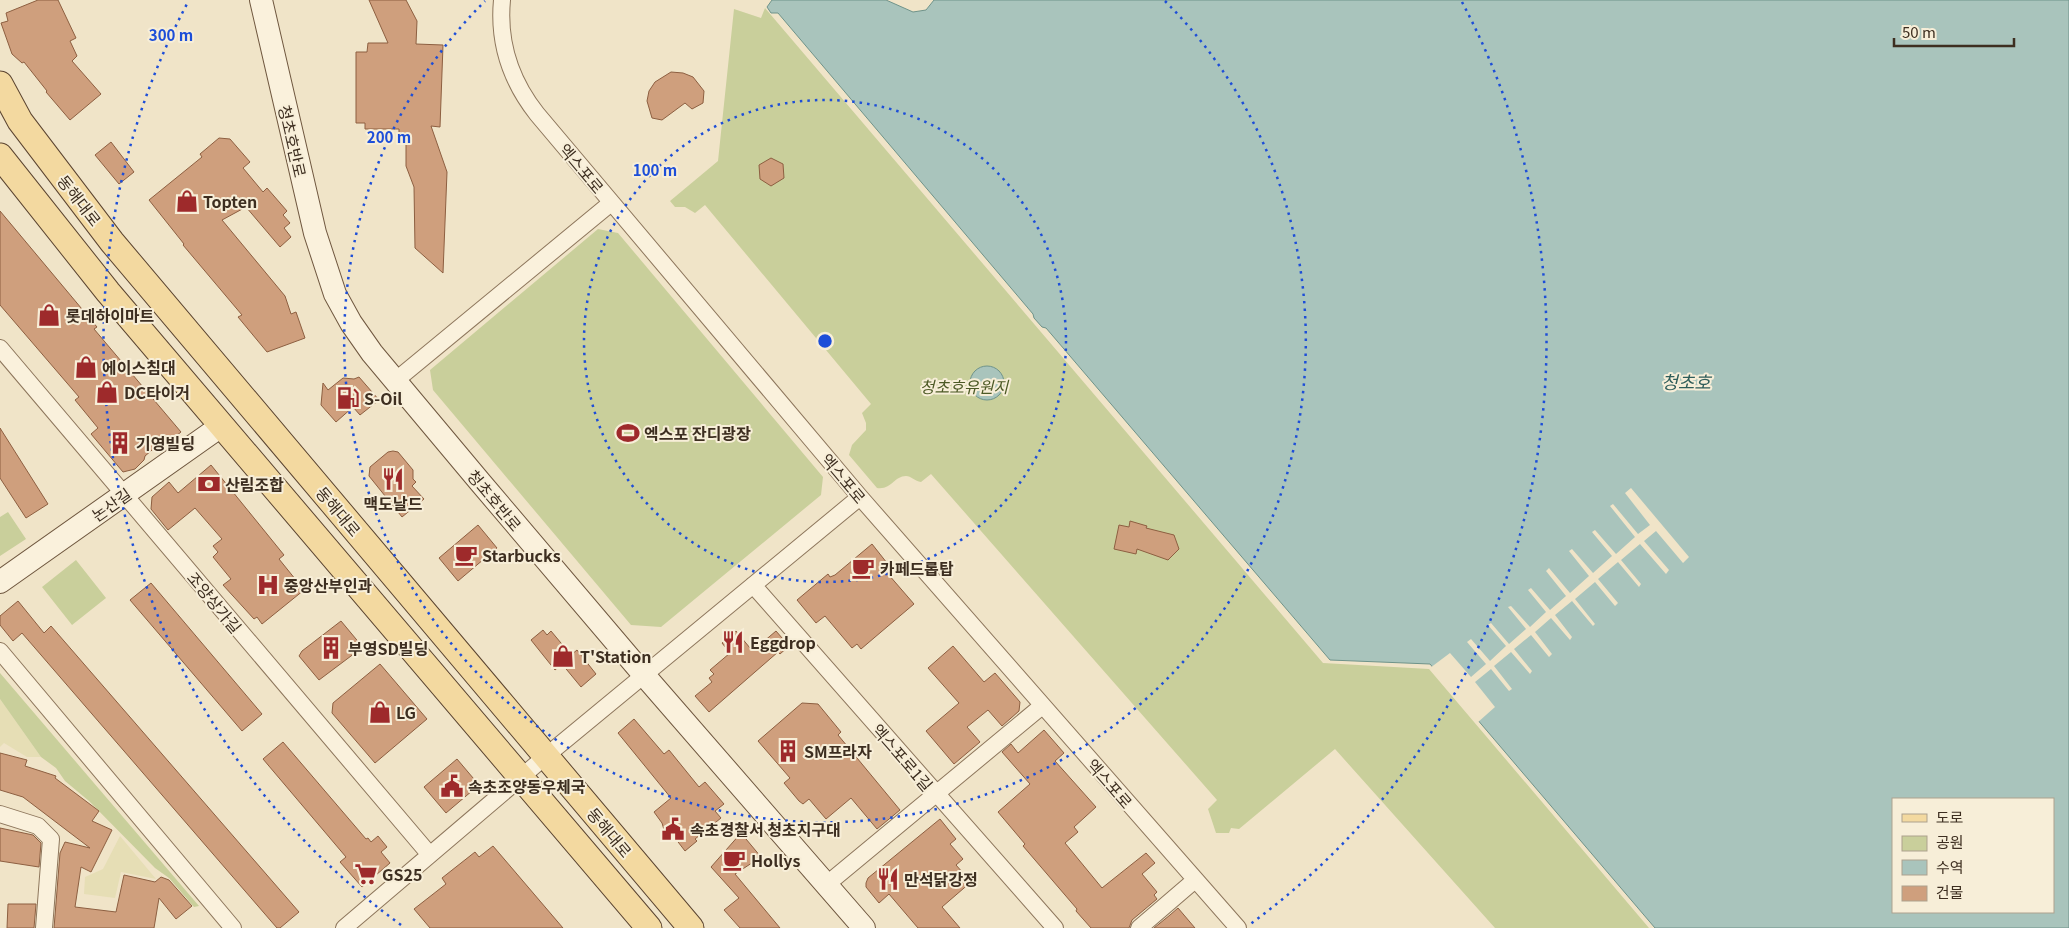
<svg xmlns="http://www.w3.org/2000/svg" width="2069" height="928" font-family="Georgia,'Noto Sans KR',serif">
<style>
.farmland{fill:#e6deb5}
.green{fill:#c9cf9b}
.water{fill:#a9c4bc;stroke:#6f938a;fill-rule:evenodd}
.pier{fill:#f0e4c8}
.building{fill:#cf9f7d;stroke:#8d5f41}
.lines{fill:none;stroke-linecap:round;stroke-linejoin:round}
.street-casing{stroke:#8d765c;stroke-width:18}
.secondary-casing{stroke:#6f573f;stroke-width:24}
.primary-casing{stroke:#5b4430;stroke-width:27}
.street{stroke:#faf1dc;stroke-width:16}
.secondary{stroke:#faf1dc;stroke-width:22}
.primary{stroke:#f3d9a0;stroke-width:25}
.ring{fill:none;stroke:#1d4ed8;stroke-width:2.5;stroke-dasharray:2.5 5}
.labels{text-anchor:middle;dominant-baseline:central;stroke-width:4;stroke-linejoin:round;paint-order:stroke}
.street-label{font-size:16px;fill:#3d2e20;stroke:#f7eed8}
.poi-label{font-size:16px;font-weight:bold;fill:#3d2e20;stroke:#f7eed8;text-anchor:start}
.park-label{font-size:16px;font-style:italic;fill:#4d5a26;stroke:#f7eed8}
.water-label{font-size:18px;font-style:italic;fill:#2f5d5a;stroke:#f7eed8}
.centre{fill:#1d4ed8;stroke:#f7eed8;stroke-width:2.5}
.ring-label{font-size:15px;text-anchor:middle;font-weight:bold;fill:#1d4ed8;stroke:#f7eed8;stroke-width:4;stroke-linejoin:round;paint-order:stroke}
</style>
<rect width="100%" height="100%" fill="#f0e4c8"/>
<path class="farmland" d="M0,699L41,757H27L4,743L0,747Z
M120,836L156,879L121,872L115,898L84,894L85,877L103,869Z"/>
<path class="green" d="M765,8L1323,663L1429,669L1649,928H1495L1335,749L1239,829L1231,828L1229,833H1216L1208,809L1217,800L931,474L921,482C915,481 911,476 906,476C894,476 892,490 877,488L849,455L852,445L866,430V423L862,413L871,404L705,205L695,213L685,207H675L670,201L718,161L734,9L761,18Z
M598,229L618,233L823,477L821,495L661,627L631,625L433,390L430,370Z
M8,512L26,539L0,556V517Z
M76,560L106,598L72,625L42,587Z
M0,673L199,906L194,907L169,878L155,868L89,801L65,781L56,768L41,757L0,699Z"/>
<path class="water" d="M772,0H886L913,12L926,10L934,0H2069V928H1655L1430,664L1330,660L1046,328L1042,327L1034,318L1033,314L778,13H771L767,7ZM1893,799H2053V912H1893Z
M970 383a17 17 0 1 1 34 0a17 17 0 1 1-34 0Z"/>
<path class="pier" d="M1631,488L1689,557L1683,563L1656,531L1644,541L1669,570L1666,574L1640,544L1621,560L1641,584L1639,587L1618,562L1598,579L1618,603L1615,606L1595,582L1575,599L1595,624L1593,626L1572,601L1555,615L1572,637L1570,640L1551,618L1535,632L1552,654L1549,657L1531,635L1514,649L1532,671L1530,674L1511,652L1494,666L1512,689L1509,691L1491,669L1475,682L1495,707L1477,723L1430,668L1450,653L1471,677L1486,664L1467,642L1471,639L1490,661L1506,646L1488,625L1491,623L1509,644L1526,629L1508,607L1511,606L1530,627L1546,612L1528,590L1531,588L1550,610L1566,596L1546,571L1549,568L1570,593L1589,576L1569,551L1572,549L1593,573L1612,556L1592,532L1595,530L1616,554L1635,537L1610,506L1613,504L1638,534L1650,525L1625,493Z"/>
<path class="building" d="M38,0H58L76,38L70,41L77,56L72,61L101,94L70,120L46,92L47,91L24,62L22,63L12,54L1,23L8,21L6,13Z
M369,0H406L417,21L416,44L443,45L440,127L431,126L447,172L443,273L415,248L414,187L406,166V144H399V129H365V123H356V52H367L368,43H388Z
M671,72L683,73L693,77L704,91L703,103L692,109L685,103L662,120L652,118L647,101L649,91L655,82Z
M219,138L230,139L250,162L243,168L263,192L267,188L287,211L283,215L290,223L284,228L291,237L280,247L246,207L222,220L285,296L291,314L296,312L305,338L267,352L238,317L242,315L183,245L184,244L149,200L202,157L200,154Z
M111,142L134,172L119,184L95,155Z
M771,158L783,164L784,178L771,186L760,179L759,165Z
M0,211L97,327L94,329L181,432L161,448L158,445L145,456L144,460L135,469L123,472L91,434L98,428L75,400L79,397L0,305Z
M359,377L379,400L360,415L353,407L336,422L321,405L323,383L328,390L343,378L354,379Z
M0,428L48,504L26,518L0,478Z
M393,451L398,452L413,470V479L416,482L412,486L424,499L402,517L369,476L370,467L388,452Z
M211,465L284,555L279,559L304,590L262,624L257,617L254,619L223,585L231,579L213,557L218,552L213,546L222,539L195,508L168,530L151,509L152,497L169,482L178,493Z
M1130,521L1147,526L1146,528L1174,535L1179,549L1168,560L1137,549L1136,554L1114,549L1119,525L1129,527Z
M478,525L497,548L458,581L439,558Z
M872,544L887,563L882,567L914,604L861,649L857,644L852,648L825,616L816,623L797,600L828,574L830,577L835,575Z
M151,583L262,714L242,731L130,600Z
M18,601L44,633L51,626L299,912L280,928H277L22,633L13,641L0,625V616Z
M341,621L361,645L354,651L355,653L319,680L299,656L302,651Z
M543,630L547,635L551,631L571,655L577,650L596,674L581,687L562,664L555,670L531,640Z
M736,631L750,648L753,645L756,648L776,631L789,646L780,654L778,652L709,712L695,696L712,682L709,678L714,674L710,670L730,653L722,643Z
M953,646L984,682L995,673L1020,702L1019,711L1002,726L988,710L967,727L980,742L954,764L926,731L959,703L928,668Z
M380,664L427,719L375,763L332,713L333,703Z
M802,703L818,704L841,732L838,735L900,810L877,829L851,798L826,819L809,799L803,804L799,801L784,783L790,778L758,741Z
M634,719L664,754L669,750L699,787L705,782L724,804L715,811L721,818L695,839L697,841L685,851L675,838L665,833L662,823L654,812L671,798L618,733Z
M1044,730L1064,753L1055,761L1096,807L1074,827L1078,832L1065,843L1102,888L1146,853L1155,863L1142,874L1157,892L1154,895L1157,899L1132,920L1129,928H1091L1076,911L1077,909L1023,846L1025,844L998,812L1030,784L1002,752L1011,744L1018,753Z
M283,742L366,839L368,838L371,842L378,836L387,847L381,852L390,863L362,887L340,862L346,857L263,759Z
M0,753L27,760L25,766L56,776L55,778L99,811L92,821L112,830L91,872L81,867L75,907L116,912L124,875L155,882L161,877L169,880L192,906L176,919L159,898L154,928H54L60,853L65,842L90,848L23,797L0,790Z
M457,759L479,785L446,813L424,787Z
M940,819L956,839L950,844L963,859L956,865L971,882L942,907L960,928H918L889,894L879,903L866,887V883L868,878Z
M0,828L33,835L41,843L39,867L0,861Z
M741,833L761,857L735,874L780,928H740L724,910L739,898L711,867Z
M493,846L563,928H430L414,909L446,884L442,878L475,852L479,857Z
M8,904H36L34,928H7Z
M1178,908L1195,928H1154L1170,915Z"/>
<g class="lines">
<defs>
<path id="street" d="M502,0C498,42 511,81 537,114L860,497L1238,928
M0,348L430,855
M395,381L611,203
M753,585L1055,928
M0,651L233,928
M0,814L38,826L51,839L44,928
M826,885L1042,706
M344,928L546,756L860,497
M1139,928L1195,880"/>
<path id="secondary" d="M261,0L315,233L335,294L351,323L372,353L480,482L644,675L864,928
M0,582L221,426"/>
<path id="primary" d="M0,84L20,121L112,242L691,928
M0,156L108,292L649,928"/>
</defs>
<use href="#street" class="street-casing"/>
<use href="#secondary" class="secondary-casing"/>
<use href="#primary" class="primary-casing"/>
<use href="#street" class="street"/>
<use href="#secondary" class="secondary"/>
<use href="#primary" class="primary"/>
</g>
<g class="ring">
<circle cx="825" cy="341" r="241"/>
<path d="M1165 1A481 481 0 1 1 485 1"/>
<path d="M401 925A722 722 0 0 1 188 2M1462 2A722 722 0 0 1 1249 925"/>
</g>
<defs>
<symbol id="shop-bare" viewBox="-9 -9 18 18"><path d="M-5-2.5h2.3a2.7 3.5 0 0 1 5.4 0H5L5.5 6h-11ZM-1.5-2.5h3a1.5 2.3 0 0 0-3 0Z" fill="#9e2a2b" stroke="#f7eed8" stroke-width="2.5" paint-order="stroke"/></symbol>
<symbol id="fuel-bare" viewBox="-9 -9 18 18"><path d="M-5.5-6h7V0h2V4h1.3V-2.5L3-4.5l.8-.8L6-3V5H2.5V1h-1V6h-7ZM-4.2-4.7v3.2H.2V-4.7Z" fill="#9e2a2b" stroke="#f7eed8" stroke-width="2.5" paint-order="stroke"/></symbol>
<symbol id="stadium-bare" viewBox="-9 -9 18 18"><path d="M0-5a6.5 5 0 1 0 0 10a6.5 5 0 1 0 0-10ZM-3.5-1.8h7v3.6h-7Z" fill="#9e2a2b" stroke="#f7eed8" stroke-width="2.5" paint-order="stroke"/></symbol>
<symbol id="building-bare" viewBox="-9 -9 18 18"><path d="M-4-6H4V6H1V3H-1V6H-4ZM-2.5-4.3h1.7v1.8h-1.7ZM.8-4.3h1.7v1.8H.8ZM-2.5-1h1.7V.8h-1.7ZM.8-1h1.7V.8H.8Z" fill="#9e2a2b" stroke="#f7eed8" stroke-width="2.5" paint-order="stroke"/></symbol>
<symbol id="restaurant-bare" viewBox="-9 -9 18 18"><path d="M-5-6h1v4h1v-4h1v4h1v-4h1v5L-1.5 .5V6h-2V.5L-5-1ZM5-6V6H3V1.5H1.5Q1.5-4 5-6Z" fill="#9e2a2b" stroke="#f7eed8" stroke-width="2.5" paint-order="stroke"/></symbol>
<symbol id="bank-bare" viewBox="-9 -9 18 18"><path d="M-6-4H6V4H-6ZM0-2.3a2.3 2.3 0 1 0 0 4.6a2.3 2.3 0 1 0 0-4.6Z" fill="#9e2a2b" stroke="#f7eed8" stroke-width="2.5" paint-order="stroke"/></symbol>
<symbol id="cafe-bare" viewBox="-9 -9 18 18"><path d="M-5.5-4.5H6V0H3Q3 3.5 0 3.5H-2.5Q-5.5 3.5-5.5 0ZM3-3.2v2h1.7v-2ZM-6 4.5H4V6H-6Z" fill="#9e2a2b" stroke="#f7eed8" stroke-width="2.5" paint-order="stroke"/></symbol>
<symbol id="hospital-bare" viewBox="-9 -9 18 18"><path d="M-5-5h3v3.5h4V-5h3V5h-3V1.5h-4V5h-3Z" fill="#9e2a2b" stroke="#f7eed8" stroke-width="2.5" paint-order="stroke"/></symbol>
<symbol id="civic-bare" viewBox="-9 -9 18 18"><path d="M-.6-6.5H3V-4.5H.6V-3L4-1V1h2V6H-6V1h2V-1L-.6-3ZM-1.2 2.5V6h2.4V2.5Z" fill="#9e2a2b" stroke="#f7eed8" stroke-width="2.5" paint-order="stroke"/></symbol>
<symbol id="supermarket-bare" viewBox="-9 -9 18 18"><path d="M-6-5.5h2.5l.6 2H6L4.5 2H-2.5L-4.4-4H-6ZM-1.5 3.2a1.3 1.3 0 1 0 .1 0ZM3 3.2a1.3 1.3 0 1 0 .1 0Z" fill="#9e2a2b" stroke="#f7eed8" stroke-width="2.5" paint-order="stroke"/></symbol>
</defs>
<g fill-rule="evenodd">
<use href="#shop-bare" x="171" y="185" width="32" height="32"/>
<use href="#shop-bare" x="33" y="299" width="32" height="32"/>
<use href="#shop-bare" x="70" y="351" width="32" height="32"/>
<use href="#shop-bare" x="91" y="376" width="32" height="32"/>
<use href="#fuel-bare" x="332" y="382" width="32" height="32"/>
<use href="#stadium-bare" x="612" y="417" width="32" height="32"/>
<use href="#building-bare" x="104" y="427" width="32" height="32"/>
<use href="#restaurant-bare" x="377" y="463" width="32" height="32"/>
<use href="#bank-bare" x="193" y="468" width="32" height="32"/>
<use href="#cafe-bare" x="450" y="539" width="32" height="32"/>
<use href="#cafe-bare" x="847" y="552" width="32" height="32"/>
<use href="#hospital-bare" x="252" y="569" width="32" height="32"/>
<use href="#restaurant-bare" x="717" y="626" width="32" height="32"/>
<use href="#building-bare" x="315" y="632" width="32" height="32"/>
<use href="#shop-bare" x="547" y="640" width="32" height="32"/>
<use href="#shop-bare" x="364" y="696" width="32" height="32"/>
<use href="#building-bare" x="772" y="735" width="32" height="32"/>
<use href="#civic-bare" x="436" y="770" width="32" height="32"/>
<use href="#civic-bare" x="657" y="813" width="32" height="32"/>
<use href="#cafe-bare" x="718" y="844" width="32" height="32"/>
<use href="#supermarket-bare" x="350" y="858" width="32" height="32"/>
<use href="#restaurant-bare" x="872" y="863" width="32" height="32"/>
</g>
<g class="labels">
<g class="street-label">
<text transform="translate(293 141) rotate(77)">청초호반로</text>
<text transform="translate(582 168) rotate(50)">엑스포로</text>
<text transform="translate(80 200) rotate(52)">동해대로</text>
<text transform="translate(844 478) rotate(50)">엑스포로</text>
<text transform="translate(495 500) rotate(50)">청초호반로</text>
<text transform="translate(111 504) rotate(-35)">논산길</text>
<text transform="translate(339 511) rotate(50)">동해대로</text>
<text transform="translate(215 602) rotate(50)">조양상가길</text>
<text transform="translate(903 757) rotate(49)">엑스포로1길</text>
<text transform="translate(1110 783) rotate(49)">엑스포로</text>
<text transform="translate(610 832) rotate(50)">동해대로</text>
</g>
<g class="poi-label">
<text x="203" y="201">Topten</text>
<text x="66" y="315">롯데하이마트</text>
<text x="102" y="367">에이스침대</text>
<text x="124" y="392">DC타이거</text>
<text x="364" y="398">S-Oil</text>
<text x="644" y="433">엑스포 잔디광장</text>
<text x="136" y="443">기영빌딩</text>
<text x="225" y="484">산림조합</text>
<text x="393" y="503" text-anchor="middle">맥도날드</text>
<text x="482" y="555">Starbucks</text>
<text x="880" y="568">카페드롭탑</text>
<text x="284" y="585">중앙산부인과</text>
<text x="750" y="642">Eggdrop</text>
<text x="348" y="648">부영SD빌딩</text>
<text x="580" y="656">T'Station</text>
<text x="396" y="712">LG</text>
<text x="804" y="751">SM프라자</text>
<text x="468" y="786">속초조양동우체국</text>
<text x="690" y="829">속초경찰서 청초지구대</text>
<text x="751" y="860">Hollys</text>
<text x="382" y="874">GS25</text>
<text x="904" y="879">만석닭강정</text>
</g>
<g class="park-label">
<text x="964" y="386">청초호유원지</text>
</g>
<g class="water-label">
<text x="1686" y="381">청초호</text>
</g>
</g>
<circle cx="825" cy="341" r="8" class="centre"/>
<g class="ring-label">
<text x="171" y="41">300 m</text>
<text x="389" y="143">200 m</text>
<text x="655" y="176">100 m</text>
</g>
<rect x="1892" y="798" width="162" height="115" fill="#f7eed8" stroke="#ada18e"/>
<rect x="1902" y="814" width="25" height="8" fill="#f3d9a0" stroke="#ada18e"/>
<text x="1936" y="823" font-size="15" fill="#3d2e20">도로</text>
<rect x="1902" y="836" width="25" height="15" fill="#c9cf9b" stroke="#ada18e"/>
<text x="1936" y="848" font-size="15" fill="#3d2e20">공원</text>
<rect x="1902" y="860" width="25" height="15" fill="#a9c4bc" stroke="#ada18e"/>
<text x="1936" y="873" font-size="15" fill="#3d2e20">수역</text>
<rect x="1902" y="886" width="25" height="15" fill="#cf9f7d" stroke="#ada18e"/>
<text x="1936" y="898" font-size="15" fill="#3d2e20">건물</text>
<path d="M1894 38v8h120v-8" fill="none" stroke="#3d2e20" stroke-width="2.5"/>
<text x="1902" y="38" font-size="15" fill="#3d2e20" stroke="#f7eed8" stroke-width="4" paint-order="stroke">50 m</text>
</svg>
